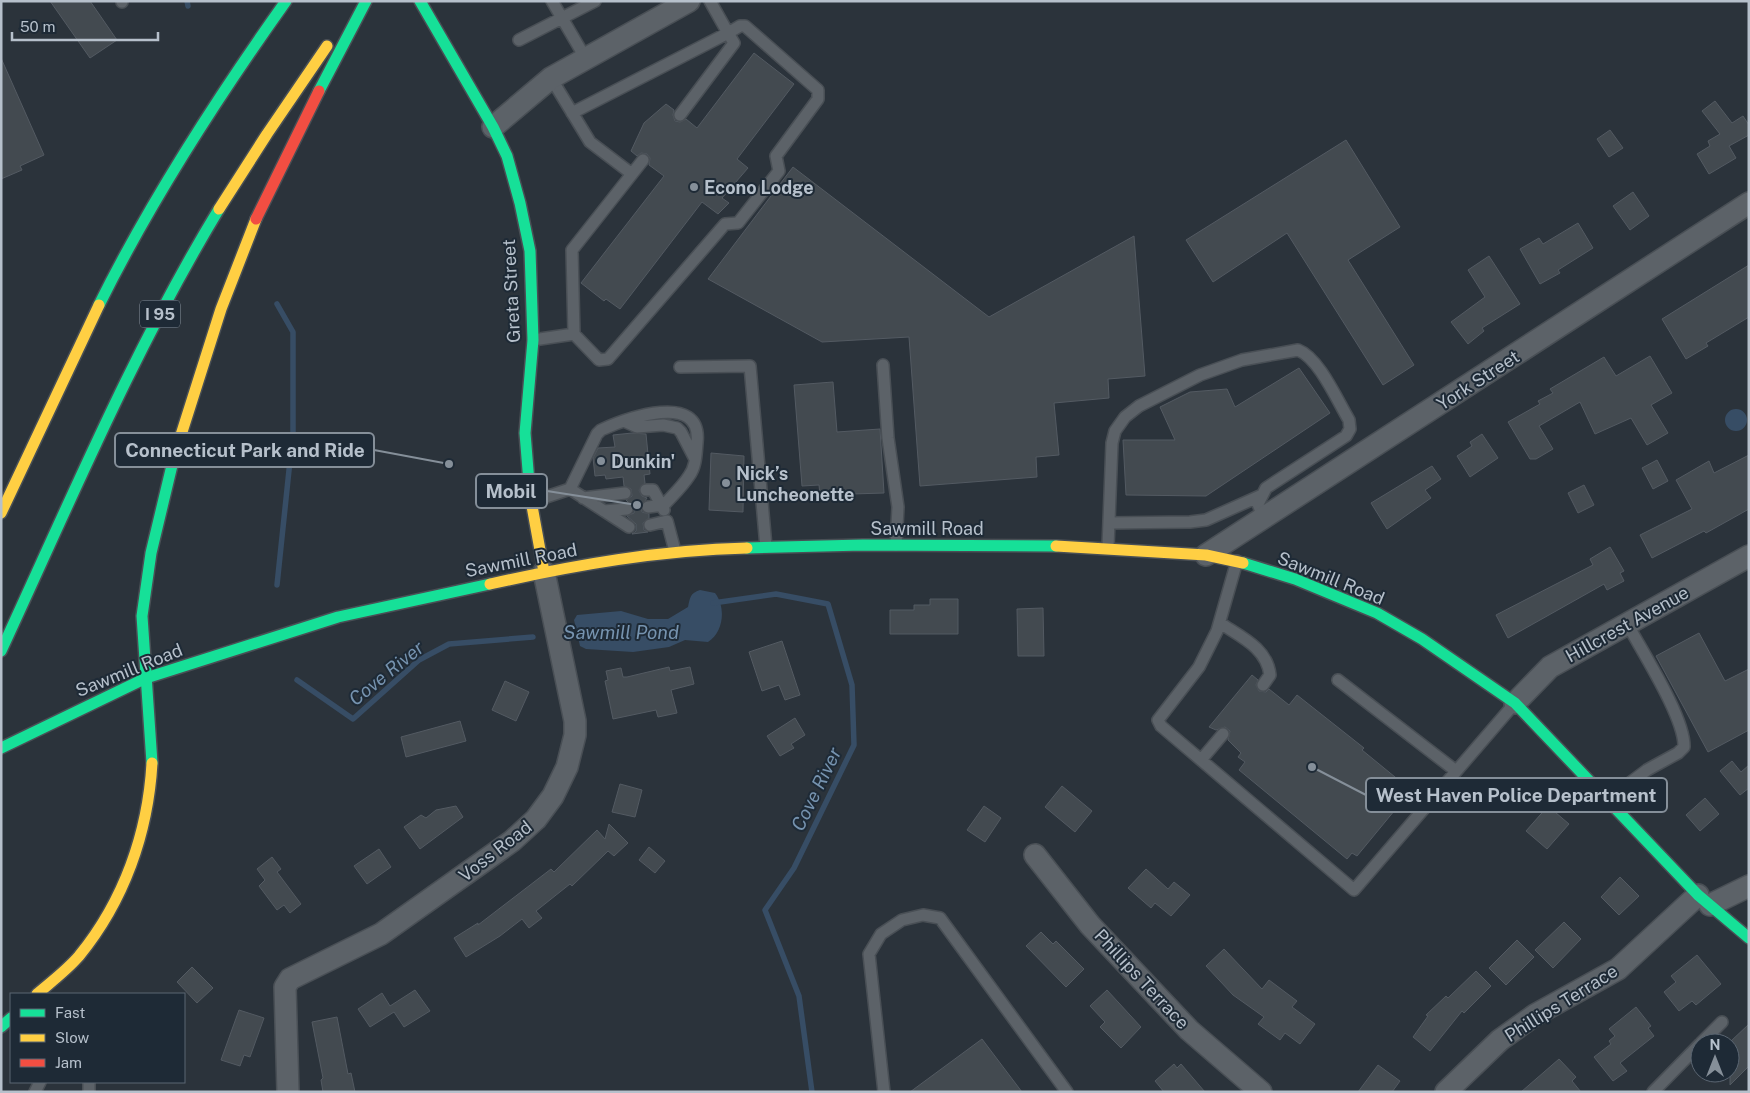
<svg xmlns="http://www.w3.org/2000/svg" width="1750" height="1093" font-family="'Public Sans',sans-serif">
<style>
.water{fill:#374d65}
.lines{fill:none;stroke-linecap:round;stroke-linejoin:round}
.stream{stroke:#374d65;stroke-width:5.5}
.building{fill:#434a50;stroke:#535a62}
.lane-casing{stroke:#494f55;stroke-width:14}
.street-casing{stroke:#494f55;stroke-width:24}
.fast-casing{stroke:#494f55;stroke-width:14}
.slow-casing{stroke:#494f55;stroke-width:14}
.jam-casing{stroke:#494f55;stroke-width:14}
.lane{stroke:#5c6268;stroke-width:11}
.street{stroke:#5c6268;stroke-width:21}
.fast{stroke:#16e098;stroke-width:11}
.slow{stroke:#ffcf43;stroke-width:11}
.jam{stroke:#f24e42;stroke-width:11}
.poi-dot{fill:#858f99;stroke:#1e2a36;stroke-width:2}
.labels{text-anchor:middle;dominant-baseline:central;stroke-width:4;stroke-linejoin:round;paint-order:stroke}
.shield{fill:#1e2a36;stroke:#88939e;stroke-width:1}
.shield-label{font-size:16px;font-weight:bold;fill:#b6c0cb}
.poi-label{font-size:18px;font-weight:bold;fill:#b6c0cb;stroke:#1e2a36;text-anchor:start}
.street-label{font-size:18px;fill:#b6c0cb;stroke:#1e2a36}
.water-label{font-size:19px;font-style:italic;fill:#7693af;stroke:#1e2a36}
.leader{fill:none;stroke:#858f99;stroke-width:2}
.callout-dot{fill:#858f99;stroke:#1e2a36;stroke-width:2}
.callout{fill:#1e2a36;stroke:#858f99;stroke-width:2}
.callout-label{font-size:19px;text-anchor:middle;font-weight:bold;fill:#b6c0cb}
</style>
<rect width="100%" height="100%" fill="#2b333b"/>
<path class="water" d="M1725 420a11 11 0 1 1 22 0a11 11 0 1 1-22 0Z
M700,590L715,593C726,607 724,632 708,642L685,640L669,647L633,652L586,649L580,646L574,620L577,615L621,611L648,619H668L688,607C690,598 690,593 700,590Z"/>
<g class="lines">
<path class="stream" d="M187,1L188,6
M277,585L293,432V332L277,304
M713,603L776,594L828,604L852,685L854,745L794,868L765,910L799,996L812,1092
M297,680L353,719L419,660L449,644L533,637"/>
</g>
<path class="building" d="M50,1H90L117,40L90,58Z
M754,53L794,84L737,159L748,168L722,198L729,203L718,214L702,202L620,309L606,299L604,301L581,283L664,176L649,165L650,158L647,154L641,153L637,156L631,151L644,123L666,104L674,110L673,115L675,121L680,122L686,119L697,128Z
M1,58L44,155L20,166L22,170L1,179Z
M1715,101L1732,123L1743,116L1749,125V135L1729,146L1736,158L1709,174L1697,154L1710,146L1708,141L1720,134L1702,111Z
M1610,130L1623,148L1609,157L1597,139Z
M1346,140L1400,227L1348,260L1414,365L1383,385L1287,233L1213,282L1186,240Z
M793,167L989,317L1134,236L1145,376L1108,379L1109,398L1054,403L1059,455L1036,457L1037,477L920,486L909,337L822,342L708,279Z
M1633,192L1649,216L1630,230L1613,206Z
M1578,223L1593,248L1558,270L1560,273L1540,284L1520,249L1539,238L1543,244Z
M1489,256L1520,304L1482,328L1484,331L1468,344L1451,322L1485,297L1468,270Z
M1749,265V317L1706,343L1708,346L1686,359L1662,319Z
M1650,356L1672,393L1651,405L1668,433L1647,445L1631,418L1595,434L1580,402L1539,426L1553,449L1536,459H1530L1508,422L1540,404L1538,401L1553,393L1550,389L1604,357L1616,376Z
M1299,368L1330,413L1206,496L1126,495L1123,440H1175L1160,407L1190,392L1227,389L1235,407Z
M833,382L837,432L880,429L884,493L820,495L819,485L802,486L794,385Z
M632,433L646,434L650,474L644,475L645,483L639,490L642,496L647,498L641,507L642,512L649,514V518L643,523L644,530L648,532L632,534L636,531V524L627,516L634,513V508L626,500L632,496L631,489L624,486L623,477L606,479L605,475L595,476L593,458L598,448L615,447L613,435Z
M1482,434L1498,458L1470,477L1457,456L1472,446L1470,442Z
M711,453L744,456L743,512L709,510Z
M1749,455V509L1706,533L1704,531L1652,558L1640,535L1692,509L1676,480L1709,461L1714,473Z
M1657,460L1668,481L1653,489L1642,468Z
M1432,466L1441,479L1425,490L1431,498L1387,529L1371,503Z
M1584,485L1594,505L1578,513L1568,493Z
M1610,547L1624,571L1620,573L1624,581L1607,590L1604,584L1508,638L1496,615L1593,565L1590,559Z
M930,599H958V634H890V610H914V605H930Z
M1043,608L1044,656H1018L1017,609Z
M1699,633L1725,681L1749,669V730L1708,752L1656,656Z
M782,641L800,695L785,700L779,685L762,691L749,652Z
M669,667L670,671L690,667L694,684L671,690L677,713L658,717L656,710L613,719L605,681L608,680L606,671L621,668L623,677H627Z
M1252,675L1258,680L1256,685L1259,691L1266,692L1269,689L1289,705L1297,695L1364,748L1362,750L1406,786L1399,795L1404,799L1357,856L1352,853L1347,859L1239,770L1245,762L1238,757L1241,753L1228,740L1230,731L1225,727L1216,730L1209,727Z
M505,681L529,692L516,721L492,710Z
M795,718L805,735L791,744L794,748L780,756L767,736Z
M460,721L466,741L406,757L401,737Z
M1732,761L1741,772L1749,765V788L1740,795L1720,771Z
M620,784L642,790L635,817L612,812Z
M1062,786L1092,811L1075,832L1045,807Z
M1705,798L1719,814L1700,831L1686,815Z
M456,806L463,817L420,849L404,827L421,815L426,818L436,810Z
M984,806L1001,818L985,842L967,830Z
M1548,806L1569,824L1547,849L1526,831Z
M609,824L628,843L614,856L608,851L572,886L570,884L536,911L542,918L529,928L522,919L500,936L466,957L454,938L478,923V925L551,869L554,872L597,830L605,839Z
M649,847L665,861L655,873L639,860Z
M379,849L391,867L367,884L354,866Z
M272,857L281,869L277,872L301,904L290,913L284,905L277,910L259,886L265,880L257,869Z
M1146,869L1168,889L1174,882L1190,895L1171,916L1155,903L1151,908L1128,888Z
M1620,877L1639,896L1619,915L1601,897Z
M1564,922L1581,939L1553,968L1535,950Z
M1041,932L1053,944L1056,941L1084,969L1066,987L1026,946Z
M1517,940L1534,957L1506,985L1489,968Z
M1224,949L1262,989L1269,980L1297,1001L1292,1007L1315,1024L1300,1044L1285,1033L1280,1040L1258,1024L1264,1017L1233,995L1206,966Z
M1697,955L1721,984L1696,1005L1692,1001L1679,1011L1664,992L1676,982L1671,976Z
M192,967L213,988L197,1003L177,982Z
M1476,971L1491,986L1464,1013L1462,1011L1430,1051L1413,1037L1428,1016L1426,1015L1446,996L1448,998Z
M415,990L430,1011L404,1027L394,1012L370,1027L358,1009L382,993L390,1006Z
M1107,990L1141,1027L1121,1048L1100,1027L1105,1022L1090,1006Z
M1636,1007L1651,1026L1648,1028L1654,1036L1620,1063L1627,1071L1613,1081L1594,1057L1611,1044L1609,1041L1615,1036L1609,1029Z
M239,1010L264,1018L250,1057L244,1055L240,1066L221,1060Z
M337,1017L348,1074L351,1073L355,1092H323L321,1080L323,1078L312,1022Z
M1749,1024V1066L1730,1085V1042Z
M982,1039L1022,1092H910Z
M1559,1059L1576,1077L1572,1081L1581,1092H1521Z
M1174,1064L1177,1068L1181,1064L1205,1092H1164L1155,1081Z
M1378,1065L1400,1081L1392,1092H1358Z"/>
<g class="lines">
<defs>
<path id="lane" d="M122,1V2
M552,1L586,59
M519,40L595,1
M551,78L590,142L632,174
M572,113L728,33L710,1
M643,160L572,250L574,334L599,360L608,359L725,224L738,223L779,171L776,156L818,99V90L745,26H740L728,33L734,43L680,115
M533,340L574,334
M883,365L888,438L898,507L896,545
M680,367L750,366L766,547
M626,422L637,427L663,425L677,428L681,432L695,459
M570,489L629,527
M646,490H653L664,510
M583,498L625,493
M531,502L570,489L597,434L601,430C625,419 703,390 697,443C696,454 696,467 689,476C682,487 672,496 664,505L648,507
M604,511L627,509
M1109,523L1190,522L1206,520L1260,496
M650,525L667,521L675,551
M1108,547L1112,443L1115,431L1125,417L1139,406L1200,375L1242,360L1298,350C1319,358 1337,400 1349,420L1350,429L1346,436L1266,488L1258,504L1264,519
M1237,561L1217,631L1199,667L1158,720L1161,726L1354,890L1515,703
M1220,623C1241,637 1267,648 1270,675L1263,685
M1338,680L1456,771
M1201,760L1223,734
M1607,800L1647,770L1678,753L1684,747C1685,718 1643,653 1628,625
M1701,1043L1722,1022
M35,1092L40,1082
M89,1092V1082
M884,1092L869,954L881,934L902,920L923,915L940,918L1067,1092
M1653,1092L1700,1044"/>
<path id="street" d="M493,127L551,78L689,1
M1206,555L1749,203
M1515,703L1550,667L1749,556
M1035,855L1090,925L1189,1030L1261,1092
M1710,905L1749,886
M288,1092L285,987L290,979L381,934L512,841L536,819L553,796L567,767L575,735V721L544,572
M1446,1092L1500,1040L1535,1015L1618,969L1698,895"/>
<path id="fast" d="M420,1L493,127L507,156L520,203L530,251L533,340L525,433L530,495
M319,91L366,1
M99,305C152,198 217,98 286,1
M747,548L863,545L1056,546
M1243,563L1295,579L1377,613L1422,639L1515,703L1698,895L1749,938
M1,651C70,502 134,349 219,209
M1,748L146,678L338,617L490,584
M152,763L142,616L151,553L174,457
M1,1027L11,1018"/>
<path id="slow" d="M219,209L267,134L327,46
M174,457L221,309L256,219
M530,495L544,572
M1,513L99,305
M1056,546L1206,555L1243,563
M490,584C575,565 660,550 747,548
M37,994C51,982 67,970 79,956C124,901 148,833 152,763"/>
<path id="jam" d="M256,219L319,91"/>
</defs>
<use href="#lane" class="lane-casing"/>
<use href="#street" class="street-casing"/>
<use href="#fast" class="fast-casing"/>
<use href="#slow" class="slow-casing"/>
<use href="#jam" class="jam-casing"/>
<use href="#lane" class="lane"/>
<use href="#street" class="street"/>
<use href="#fast" class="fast"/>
<use href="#slow" class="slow"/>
<use href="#jam" class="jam"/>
</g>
<g class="poi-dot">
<circle cx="694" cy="187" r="5"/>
<circle cx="601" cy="461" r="5"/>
<circle cx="726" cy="483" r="5"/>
</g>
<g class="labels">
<rect class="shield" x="140" y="300.5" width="40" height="27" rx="4"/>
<g class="shield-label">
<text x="160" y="314">I 95</text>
</g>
<g class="poi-label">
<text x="704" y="187">Econo Lodge</text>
<text x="611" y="461">Dunkin'</text>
<text x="736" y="473">Nick’s<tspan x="736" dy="21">Luncheonette</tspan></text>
</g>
<g class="street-label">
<text transform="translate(511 291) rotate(-93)">Greta Street</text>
<text transform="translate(1478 380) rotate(-33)">York Street</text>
<text x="927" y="528">Sawmill Road</text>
<text transform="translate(521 560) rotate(-11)">Sawmill Road</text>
<text transform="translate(1331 578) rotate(22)">Sawmill Road</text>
<text transform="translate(1627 624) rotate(-29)">Hillcrest Avenue</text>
<text transform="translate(129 670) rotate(-22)">Sawmill Road</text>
<text transform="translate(495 851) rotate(-38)">Voss Road</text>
<text transform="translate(1142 979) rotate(47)">Phillips Terrace</text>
<text transform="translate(1561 1003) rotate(-32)">Phillips Terrace</text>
</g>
<g class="water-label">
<text x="621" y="632">Sawmill Pond</text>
<text transform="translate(386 673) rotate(-39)">Cove River</text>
<text transform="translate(816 789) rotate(-64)">Cove River</text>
</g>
</g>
<path class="leader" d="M449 464L374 450M637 505L547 491M1312 767L1366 795"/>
<g class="callout-dot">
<circle cx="449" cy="464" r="5"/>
<circle cx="637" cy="505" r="5"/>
<circle cx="1312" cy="767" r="5"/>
</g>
<g class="callout">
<rect x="115" y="433" width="259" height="34" rx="5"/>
<rect x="476" y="474" width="71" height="34" rx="5"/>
<rect x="1366" y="778" width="301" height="34" rx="5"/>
</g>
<g class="callout-label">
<text x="245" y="457">Connecticut Park and Ride</text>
<text x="511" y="498">Mobil</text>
<text x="1516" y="802">West Haven Police Department</text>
</g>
<rect width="1750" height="1093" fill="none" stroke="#b6c0cb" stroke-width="5"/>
<rect x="10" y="993" width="175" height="90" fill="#1e2a36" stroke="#5b6672"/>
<rect x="20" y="1009" width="25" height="8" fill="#16e098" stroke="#5b6672"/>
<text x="55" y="1018" font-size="15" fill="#b6c0cb">Fast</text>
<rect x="20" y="1034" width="25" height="8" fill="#ffcf43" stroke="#5b6672"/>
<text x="55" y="1043" font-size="15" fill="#b6c0cb">Slow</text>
<rect x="20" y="1059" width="25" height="8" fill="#f24e42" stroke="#5b6672"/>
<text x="55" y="1068" font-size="15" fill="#b6c0cb">Jam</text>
<g transform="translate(1715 1058)"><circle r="24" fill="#1e2a36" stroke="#5b6672"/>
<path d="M0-4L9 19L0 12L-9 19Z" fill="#858f99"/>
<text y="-8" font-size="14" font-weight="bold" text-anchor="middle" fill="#b6c0cb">N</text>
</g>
<path d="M12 32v8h146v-8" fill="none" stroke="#b6c0cb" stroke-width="2.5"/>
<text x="20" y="32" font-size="15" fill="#b6c0cb" stroke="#1e2a36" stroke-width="4" paint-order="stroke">50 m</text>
</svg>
